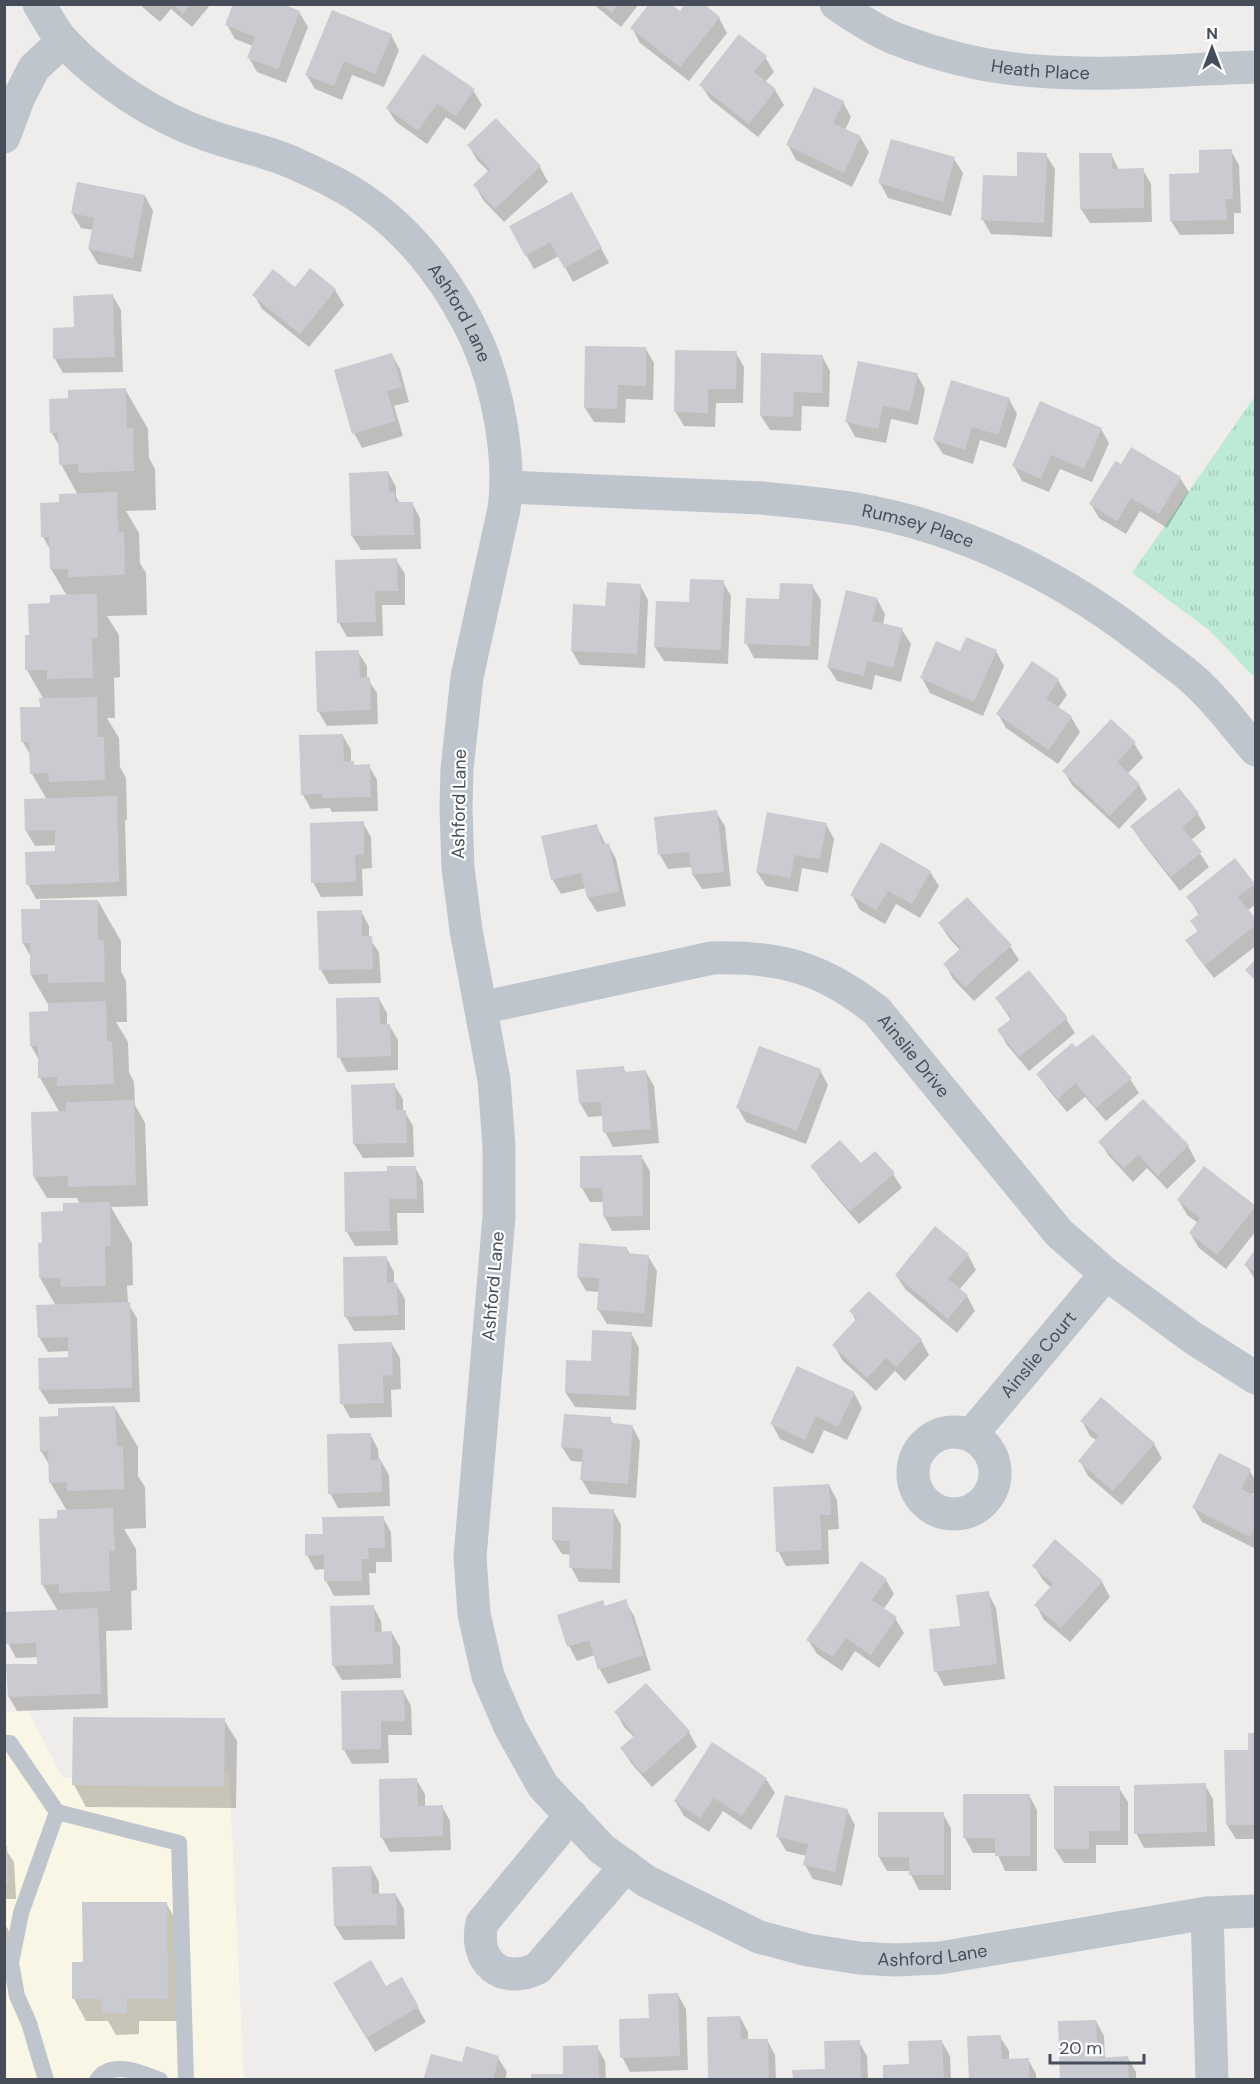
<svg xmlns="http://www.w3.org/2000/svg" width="1260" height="2084" font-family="'DM Sans',sans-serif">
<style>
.commercial{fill:#faf6e5}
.park{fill:url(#park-tufts)}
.shadow{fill:#0003}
.building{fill:#cacbd1}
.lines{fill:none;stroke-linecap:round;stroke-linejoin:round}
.service{stroke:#bec5cd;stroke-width:16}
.minor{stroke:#bec5cd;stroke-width:33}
.labels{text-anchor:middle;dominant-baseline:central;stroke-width:4.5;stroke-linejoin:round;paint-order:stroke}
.street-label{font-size:18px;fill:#464d58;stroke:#fff}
</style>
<defs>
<pattern id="park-tufts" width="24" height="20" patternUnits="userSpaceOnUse" patternTransform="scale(1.5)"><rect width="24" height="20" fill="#bdead4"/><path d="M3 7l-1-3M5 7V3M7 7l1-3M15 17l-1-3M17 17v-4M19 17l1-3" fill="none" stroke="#a4cab8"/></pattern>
</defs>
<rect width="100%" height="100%" fill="#efecec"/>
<path class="commercial" d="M28,1711L63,1778L229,1771L244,2079H5L4,1712Z"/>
<path class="park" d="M1255,396V678L1209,630L1132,573Z"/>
<path class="shadow" d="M139,4H211L192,27L171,9L160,22Z
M593,4H639L621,27Z
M299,12L308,27L286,83L257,72L249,58L253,46L235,39L227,25Z
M680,13L719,18L727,33L689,81L640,43L632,28Z
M391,35L399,50L384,87L352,75L342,100L315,89L306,74Z
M765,57L774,72L765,82L775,90L784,105L758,137L710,99L701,85Z
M473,90L482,105L465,130L446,117L427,144L396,122L387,108Z
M843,102L851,117L845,130L860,137L869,152L852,187L796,160L788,145Z
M496,120L540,167L548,182L504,222L483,200L475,185L489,172L477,160L469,146Z
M1231,151L1239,165L1241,213H1234V234L1180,235L1171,221L1201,174Z
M1111,154L1119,170H1143L1151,184L1152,222L1090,223L1081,209Z
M1046,155L1055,169L1052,237L991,234L983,220L1018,178Z
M954,159L963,173L951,216L888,198L880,183Z
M145,196L153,211L141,272L98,264L89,249L93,230L81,228L72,213Z
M580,209L609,263L573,282L559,256L534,269L526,255Z
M310,270L335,290L344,305L309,347L262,309L254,295L295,289Z
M113,296L121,310L123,372L63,373L55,359L76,329Z
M646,349L654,363L653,400L626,399L625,423L594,422L585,408Z
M736,353L744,367L743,403H716L715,427L684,426L675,411Z
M392,355L400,369L409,402L394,406L403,436L362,448L354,433Z
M822,356L830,371L829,407L802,406L801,431L770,430L761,416Z
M917,375L925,389L918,425L891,419L886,443L855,437L847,422Z
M125,389L148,429L149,458L155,469L156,510L126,511L139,533L140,563L146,573L147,615L107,616L119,635L120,677L114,678L115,718H107L119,738L120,767L126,778L127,820H125L127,896L36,899L28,884L57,852V845L35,846L26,831L25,801L47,800L32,774L31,756L23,742L44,700L27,670L26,636H30L51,604L67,596L51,569V551L43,537L42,504H61L78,495L61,464L60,447L52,433L70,400Z
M1009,399L1017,414L1006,448L980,440L973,464L943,454L934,440Z
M1101,429L1109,443L1092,482L1060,469L1049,492L1022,481L1014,466Z
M388,472L396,487V497L400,503H412L420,518L421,549L361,550L352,536L351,474Z
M1180,478L1189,492L1167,528L1140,511L1126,534L1099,518L1091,504Z
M396,560L405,574V605H382L383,636L347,637L339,623Z
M723,582L731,596L728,664L664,661L655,647L690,604Z
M640,585L648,600L645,668L580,665L572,651Z
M812,586L821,600L818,660L754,658L746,643L780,600Z
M877,599L885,614L883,625L902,630L911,644L901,682L875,675L872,690L837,681L828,667Z
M996,651L1004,666L983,716L930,693L922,678L961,653Z
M358,652L367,666V678L377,693L378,724L327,726L318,711Z
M1032,663L1058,680L1067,695L1058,708L1071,717L1080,732L1058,764L1006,728L998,714Z
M343,736L351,750V762L356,766H369L377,780L378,811L332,812L330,808L311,809L303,795Z
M1134,743L1143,758L1127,774L1139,785L1147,799L1119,829L1072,785L1064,771Z
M716,812L725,826L731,886L702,889L693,875L692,867L668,869L660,855Z
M1198,814L1206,828L1191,840L1209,867L1180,891L1141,841L1132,827Z
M363,823L371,837L372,868L362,869L363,896L321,897L313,882Z
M826,824L834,839L828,873L802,868L798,892L766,886L757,872Z
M596,825L606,845L608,844L616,859L626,906L597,912L588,898L586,888L561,894L552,879Z
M930,872L939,886L920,918L896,904L885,924L860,910L852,895Z
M1254,885L1256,904L1247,911L1256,921V946L1214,978L1196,955L1187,941L1198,932L1192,922L1199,915L1188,897Z
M98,901L121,941V971L126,981L127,1022H116L128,1042L129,1072L134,1082L135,1105L145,1123L148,1206L111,1207L132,1243L133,1285L127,1286L128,1304L137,1318L140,1402L49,1404L40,1390L70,1359L69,1351L48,1352L39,1337L56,1306L40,1278V1244H43L65,1212L80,1204L77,1198H47L34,1177L60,1113L40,1078L39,1060L31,1046L49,1013V1006L31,975V957L23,943L42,910Z
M361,911L369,926V938L379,952L381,983L329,984L321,970Z
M940,924L1010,946L1019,960L974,1001L953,979L945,964L960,950L949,938Z
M379,999L387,1013V1025H389L398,1040V1070L347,1072L339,1057Z
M997,999L1066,1019L1075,1033L1029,1071L1007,1045L999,1031L1011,1020Z
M623,1067L626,1073L646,1072L654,1086L659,1143L613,1147L605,1132L604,1116L588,1117L580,1103Z
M820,1070L828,1085L806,1144L746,1122L738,1108Z
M1038,1074L1130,1079L1139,1093L1106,1121L1085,1097L1067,1112L1047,1088Z
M394,1085L403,1099V1112H405L413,1126L414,1157L363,1158L354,1144L353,1086Z
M1143,1101L1188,1146L1196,1161L1167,1189L1147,1168L1133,1182L1109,1156L1100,1142Z
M641,1156L650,1171V1230L612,1231L604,1216V1202H590L582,1188Z
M860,1165L893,1174L902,1188L859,1224L821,1180L812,1166Z
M415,1167L423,1182L424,1213H397L398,1245L355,1246L347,1232L389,1172Z
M1179,1201L1255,1207L1256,1231L1226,1269L1199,1248L1190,1233L1198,1223L1187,1215Z
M935,1228L968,1255L976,1270L959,1290L967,1296L975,1311L957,1333L905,1289L896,1275Z
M626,1248L630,1254L648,1256L657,1271L652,1327L607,1324L598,1309L600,1292L586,1291L578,1277Z
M1256,1251V1281L1246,1265Z
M386,1257L394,1272V1284H396L405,1299V1330L354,1331L346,1317Z
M851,1311L921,1340L929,1355L905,1381L895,1371L876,1391L842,1360L834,1345L856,1321Z
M631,1333L639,1348L636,1410L575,1407L566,1393Z
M392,1344L400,1358L401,1389L391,1390L392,1417L350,1418L342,1403Z
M854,1393L862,1408L847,1440L824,1430L813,1454L780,1439L772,1424Z
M115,1408L138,1447V1476L145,1487L146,1528L124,1529L136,1549L137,1590L131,1591L132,1630L106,1631L108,1708L17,1711L9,1697L38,1665V1657L16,1658L8,1643L58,1611L42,1584L59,1520L67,1511L50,1482V1466L41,1451Z
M610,1419L614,1425L632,1426L640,1441L636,1498L590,1494L582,1480L584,1462L571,1461L562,1447Z
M1082,1421L1154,1444L1162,1458L1122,1505L1088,1476L1080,1461L1097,1441L1090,1436Z
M370,1434L378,1449L379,1461H381L389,1475L390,1506L338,1508L330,1493Z
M1249,1470L1256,1481V1489L1252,1496L1256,1498V1549L1202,1522L1194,1508Z
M829,1485L837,1500L839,1529L828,1530L829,1564L786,1566L778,1551Z
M613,1510L621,1525L620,1583L579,1582L571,1567V1555L562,1554L553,1540Z
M383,1518L391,1532L392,1562H376V1573H369L370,1595L334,1596L326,1581L325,1569L315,1570L307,1555L324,1536Z
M1034,1566L1102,1582L1110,1597L1070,1642L1044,1620L1036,1605L1051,1588L1043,1580Z
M886,1580L894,1594L883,1610L895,1618L904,1633L879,1668L855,1651L842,1671L817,1654L808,1640Z
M988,1593L996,1608L1005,1679L944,1686L936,1671L961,1627Z
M625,1601L634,1616L651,1670L608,1684L600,1670L595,1655L577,1661L569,1646L605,1607Z
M373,1606L381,1621L382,1633H392L400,1647L401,1678L342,1680L333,1665Z
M646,1685L689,1732L697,1747L652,1787L631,1763L622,1749L634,1737L624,1727L616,1712Z
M403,1691L411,1706L412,1735H388L389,1763L352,1764L344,1750Z
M224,1720L237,1741L236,1808L86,1807L74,1785Z
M1256,1734V1839H1236L1227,1825Z
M416,1779L425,1794V1807L442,1806L450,1821L451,1850L390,1852L382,1838Z
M766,1779L775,1793L751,1830L723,1811L709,1832L684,1816L675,1801Z
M1205,1785L1213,1799L1215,1846L1144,1848L1136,1833Z
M1119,1788L1128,1802V1845H1096V1863H1064L1055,1849Z
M965,1795H1029L1037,1810V1871H1005L997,1853H973L965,1838Z
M847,1810L855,1825L842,1886L813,1879L805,1865L807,1856L786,1851L778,1837Z
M943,1814L951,1828V1890H919L911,1875V1871H887L879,1857Z
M4,1847L14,1862L16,1899H4Z
M371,1867L379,1882V1895H396L404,1909L405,1939L344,1940L335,1926Z
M166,1903L179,1925L180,2021H139V2034L116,2035L108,2021H86L74,1999V1964H84Z
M4,1923L9,1931L4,1967Z
M401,1979L426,2022L375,2052L335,1983L386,1988Z
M678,1995L686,2009L688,2070L630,2072L622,2057L650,2019Z
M740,2017L748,2032V2040H767L775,2055L776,2080H710Z
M1096,2021L1104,2036L1105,2059L1128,2058L1136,2072V2080H1062Z
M1000,2037L1009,2051V2060L1028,2059L1036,2074V2080H970Z
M859,2042L867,2056L868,2080H794L827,2070Z
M942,2042L950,2056L951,2080H885L911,2066Z
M597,2047L605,2061L606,2080H533L565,2075Z
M498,2058L507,2072L505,2080H425L463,2064Z"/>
<path class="building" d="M172,4H191L183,14Z
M233,4H282L300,11L278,69L247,58L255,37L225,25Z
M601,4H619L612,13Z
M649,4H671L680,11L685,4H704L720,17L680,67L630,28Z
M332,10L392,34L375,74L344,61L334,86L305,75Z
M739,34L767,56L754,72L776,89L749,124L699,85Z
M423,54L475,89L456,116L437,104L418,131L386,108Z
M814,87L844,101L833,123L861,136L844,173L786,145Z
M496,118L541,166L495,209L473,185L490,169L467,145Z
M891,139L955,157L943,202L878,183Z
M1232,149L1233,199H1226L1227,220L1170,221L1169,174L1199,173V150Z
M1017,152L1047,153L1044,223L981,220L983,175L1017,176Z
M1079,153H1112V169L1144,168V208L1080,209Z
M77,182L145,195L133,258L88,249L94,218L71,213Z
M572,192L602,248L564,268L550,242L525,256L509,226Z
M310,268L336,289L300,334L252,295L273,269L295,287Z
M113,294L115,357L53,359V328L74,327L73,296Z
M585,346L646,347V386L618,385L617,409L584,408Z
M675,350L737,351L736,389H708V413L674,412Z
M392,353L402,387L387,391L396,421L352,434L334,370Z
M761,353L823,355L822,393L794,392L793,417L760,416Z
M858,361L918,373L910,411L883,406L878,429L845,422Z
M951,380L1010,398L998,435L972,427L965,450L933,440Z
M126,388L127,428H133L134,471L78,473V464L59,465L58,433H50L49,399L68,398V390Z
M1040,401L1102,428L1084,469L1051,455L1041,479L1012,466Z
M1131,447L1181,477L1159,514L1131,498L1117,521L1089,504L1115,461L1121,464Z
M388,471L389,492H395V502H413L414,535L351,536L349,473Z
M117,492L118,532H124L125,575L68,577V569H50L49,537H41L40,503L59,502V494Z
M397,558L398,591H375L376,622L337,623L335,560Z
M690,579L724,580L721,650L654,647L656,601L689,602Z
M607,582L641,584L637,654L571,651L573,604L605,606Z
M780,583L813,584L810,646L744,644L746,598L779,599Z
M846,590L878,598L872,621L903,628L893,668L867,661L864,676L827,667Z
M97,594L98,638H92L93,678L47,679V670H25V635H29L28,604L50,603V595Z
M966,637L997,650L974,702L920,678L936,641L960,651Z
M359,650L360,677H370L371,710L317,712L315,651Z
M1032,661L1059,679L1046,699L1072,716L1049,750L996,714Z
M97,697L98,737H104L105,780L49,782L48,773L30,774L29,742H21L20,707H40L39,698Z
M1111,719L1136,742L1117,762L1140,784L1110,816L1062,771Z
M343,734L344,761H354V765L370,764L371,797L322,798V794L301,795L299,735Z
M1179,788L1199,813L1182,827L1202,852L1171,877L1130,826Z
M117,796L119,882L26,885L25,852L55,851V830L25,831L24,799Z
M717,810L724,872L692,875L689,852L658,855L654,817Z
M767,812L827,823L820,859L795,855L790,878L756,872Z
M364,821V854L355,855L356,882L311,883L310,823Z
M597,824L602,844L609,843L619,892L587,898L581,873L551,880L541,836Z
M881,842L931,871L912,904L888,891L876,910L850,895Z
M1235,858L1255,884L1238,897L1256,919V925L1205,965L1185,940L1198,931L1190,921L1200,913L1186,897Z
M967,897L1012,945L965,987L943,964L961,948L938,923Z
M40,900H98V940H104L105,982L48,983V974L30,975V943H22L21,909H40Z
M362,910V936H372L373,969L319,970L317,911Z
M1256,959V981L1245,970Z
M1029,970L1068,1018L1019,1057L997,1030L1012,1018L995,998Z
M379,997L380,1024H390L391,1056L337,1058L336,998Z
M106,1001L107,1041H112L114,1084L57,1086V1077L38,1078V1046H30L29,1012L48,1011V1003Z
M1093,1034L1132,1078L1096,1108L1076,1083L1058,1099L1036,1074L1072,1043L1076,1047Z
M759,1046L821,1069L797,1131L736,1108Z
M624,1066V1072L646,1070L651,1129L603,1133L601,1102L579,1103L576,1070Z
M395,1083L396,1110H406L407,1143L353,1144L351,1085Z
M1143,1099L1189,1145L1158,1176L1138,1155L1124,1168L1098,1142Z
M134,1100L136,1185L68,1187V1176L33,1177L31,1112L66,1111V1102Z
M840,1140L861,1163L875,1151L895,1173L850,1211L810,1166Z
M642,1155L643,1216L603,1217L602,1188H580V1156Z
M387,1166H416L417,1199H389L390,1231L345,1232L344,1172L387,1171Z
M1204,1166L1256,1206L1217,1255L1189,1233L1200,1218L1177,1200Z
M110,1202L111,1246H105L106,1286L61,1287L60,1278H39L38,1243H42L41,1212L63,1211V1203Z
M935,1226L969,1254L948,1279L968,1295L948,1319L895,1275Z
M579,1243L627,1247V1253L649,1255L644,1313L597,1310L599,1278L577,1277Z
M1256,1248V1272L1244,1265Z
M387,1256V1283H397L398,1315L344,1317L343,1257Z
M869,1291L922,1339L896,1367L886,1358L867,1378L832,1345L857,1318L849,1311Z
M130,1302L132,1388L39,1390L38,1358L68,1357V1337L38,1338L36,1305Z
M592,1330L632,1332L629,1396L565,1393L566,1360L591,1361Z
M392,1342L393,1375L383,1376L384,1403L340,1404L338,1344Z
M797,1366L855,1392L838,1427L816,1416L805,1440L770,1424Z
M1101,1397L1155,1443L1113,1491L1078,1461L1099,1436L1080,1421Z
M115,1406L117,1446H123L124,1489L67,1491V1482L49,1483L48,1451L40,1452L39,1417L58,1416V1408Z
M564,1414L611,1417V1423L633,1425L628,1484L580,1480L583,1449L561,1447Z
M371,1433V1460L381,1459L382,1492L328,1494L327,1434Z
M1219,1453L1251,1469L1241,1489L1256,1496V1526L1250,1537L1192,1508Z
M829,1484L831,1515H820L822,1550L776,1552L773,1487Z
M552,1507L614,1509L612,1569L569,1568L570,1541L552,1540Z
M113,1508L115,1551H109L110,1591L59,1593V1584L41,1585L39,1519L57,1518V1510Z
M384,1516L385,1548H368L369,1559H362V1581H324V1555L305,1556V1534H323L322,1517Z
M1055,1539L1103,1581L1061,1628L1034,1605L1053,1584L1032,1566Z
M861,1561L887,1579L872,1600L897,1617L871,1655L846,1638L833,1657L806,1640Z
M989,1591L997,1664L934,1672L929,1629L960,1626L956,1595Z
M626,1599L644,1655L598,1670L589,1640L567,1647L557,1615L603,1600L605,1606Z
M374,1605L375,1632L392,1631L393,1664L332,1666L330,1606Z
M98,1608L101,1694L8,1697L6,1664H37L36,1643L6,1644L5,1612Z
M646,1683L690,1731L643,1774L620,1748L635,1735L614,1712Z
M404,1690L405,1721H381V1749L342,1750L341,1691Z
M73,1717L225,1718L224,1787L72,1785Z
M1248,1733H1256V1825H1226L1224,1750H1248Z
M712,1742L767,1778L742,1816L714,1798L700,1818L674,1801Z
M417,1778L418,1806L443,1805V1836L380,1838L379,1779Z
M1206,1783L1207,1832L1134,1834V1785Z
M1054,1786H1120V1831H1089V1849H1054Z
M963,1794H1030V1856H995V1838H963Z
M785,1795L848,1809L835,1872L803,1865L808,1844L776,1837Z
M878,1812H944V1875H909V1857H878Z
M4,1846H7L8,1884L4,1885Z
M371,1866L372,1894L396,1893L397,1925L334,1926L332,1867Z
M82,1902H167L168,1999H127V2013H102V1999H72V1962H83Z
M371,1960L386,1986L402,1977L419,2007L366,2038L333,1983Z
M678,1993L680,2056L620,2058L619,2019L649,2018L648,1994Z
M740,2016L741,2039H768L769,2078L708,2080L707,2017Z
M1096,2020L1098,2058L1128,2056L1129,2080H1060L1058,2021Z
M1001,2035L1002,2059L1029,2058V2080H969L967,2036Z
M860,2040L861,2080H793L792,2070L825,2069L824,2041Z
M942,2040L944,2080H883V2065L909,2064L908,2041Z
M598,2045L599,2080H531V2074H563V2046Z
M466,2046L499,2056L493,2080H423L431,2054L462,2062Z"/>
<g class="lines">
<path class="service" d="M4,1743H10L57,1812L179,1843L186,2080
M46,2080L29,2023L17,1996L11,1963L21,1913L57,1812
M97,2080C111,2059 142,2073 160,2080"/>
<g class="minor">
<path id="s1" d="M39,4C47,17 54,32 64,42C102,82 155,117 207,135C237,146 269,151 298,165C322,176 348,188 369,204C416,237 454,290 477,341C498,388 511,459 504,509L467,677L457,769L456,809L458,868L466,930L494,1080L499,1146V1217L470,1557L474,1614L488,1676L510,1727L543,1786L602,1849L646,1881L759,1937L808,1950L859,1958L895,1960L940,1958L1207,1913L1256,1911"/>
<path id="s2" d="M836,4C856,18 877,32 899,40C943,57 990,68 1037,71C1109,77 1183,69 1256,67"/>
<path d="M4,137L19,97L34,68L63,41"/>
<path id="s3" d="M507,487L761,498C793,501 824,504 856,509C965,528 1067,579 1153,648C1169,661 1188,673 1202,688C1222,707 1238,730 1256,750"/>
<path id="s4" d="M481,1008L712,958C780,956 823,968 877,1011L1059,1233L1106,1274L1193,1338L1256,1378"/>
<circle cx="954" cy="1473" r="41"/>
<path id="s5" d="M971,1435L1106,1274"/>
<path d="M571,1815L482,1923C473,1962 502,1986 538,1968L626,1866"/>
<path d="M1207,1913L1212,2080"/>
</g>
</g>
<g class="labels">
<g class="street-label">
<text stroke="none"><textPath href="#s2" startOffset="218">Heath Place</textPath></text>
<text stroke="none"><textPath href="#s1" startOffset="538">Ashford Lane</textPath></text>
<text stroke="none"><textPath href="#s3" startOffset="414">Rumsey Place</textPath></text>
<text transform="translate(459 804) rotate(-89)">Ashford Lane</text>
<text stroke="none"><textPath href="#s4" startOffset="472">Ainslie Drive</textPath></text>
<text transform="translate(493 1286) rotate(-85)">Ashford Lane</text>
<text stroke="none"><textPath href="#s5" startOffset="105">Ainslie Court</textPath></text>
<text stroke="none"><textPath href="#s1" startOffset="2487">Ashford Lane</textPath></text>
</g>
</g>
<rect width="1260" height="2084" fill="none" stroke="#464d58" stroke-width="12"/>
<g transform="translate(1212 48)" stroke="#ffffff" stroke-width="4.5" paint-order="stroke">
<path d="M0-4.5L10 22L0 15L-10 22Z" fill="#464d58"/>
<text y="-9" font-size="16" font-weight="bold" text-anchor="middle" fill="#464d58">N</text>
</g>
<path d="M1050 2054v9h94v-9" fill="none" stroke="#464d58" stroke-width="3"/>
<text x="1059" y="2054" font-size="18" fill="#464d58" stroke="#ffffff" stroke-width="4.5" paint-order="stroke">20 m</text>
</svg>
